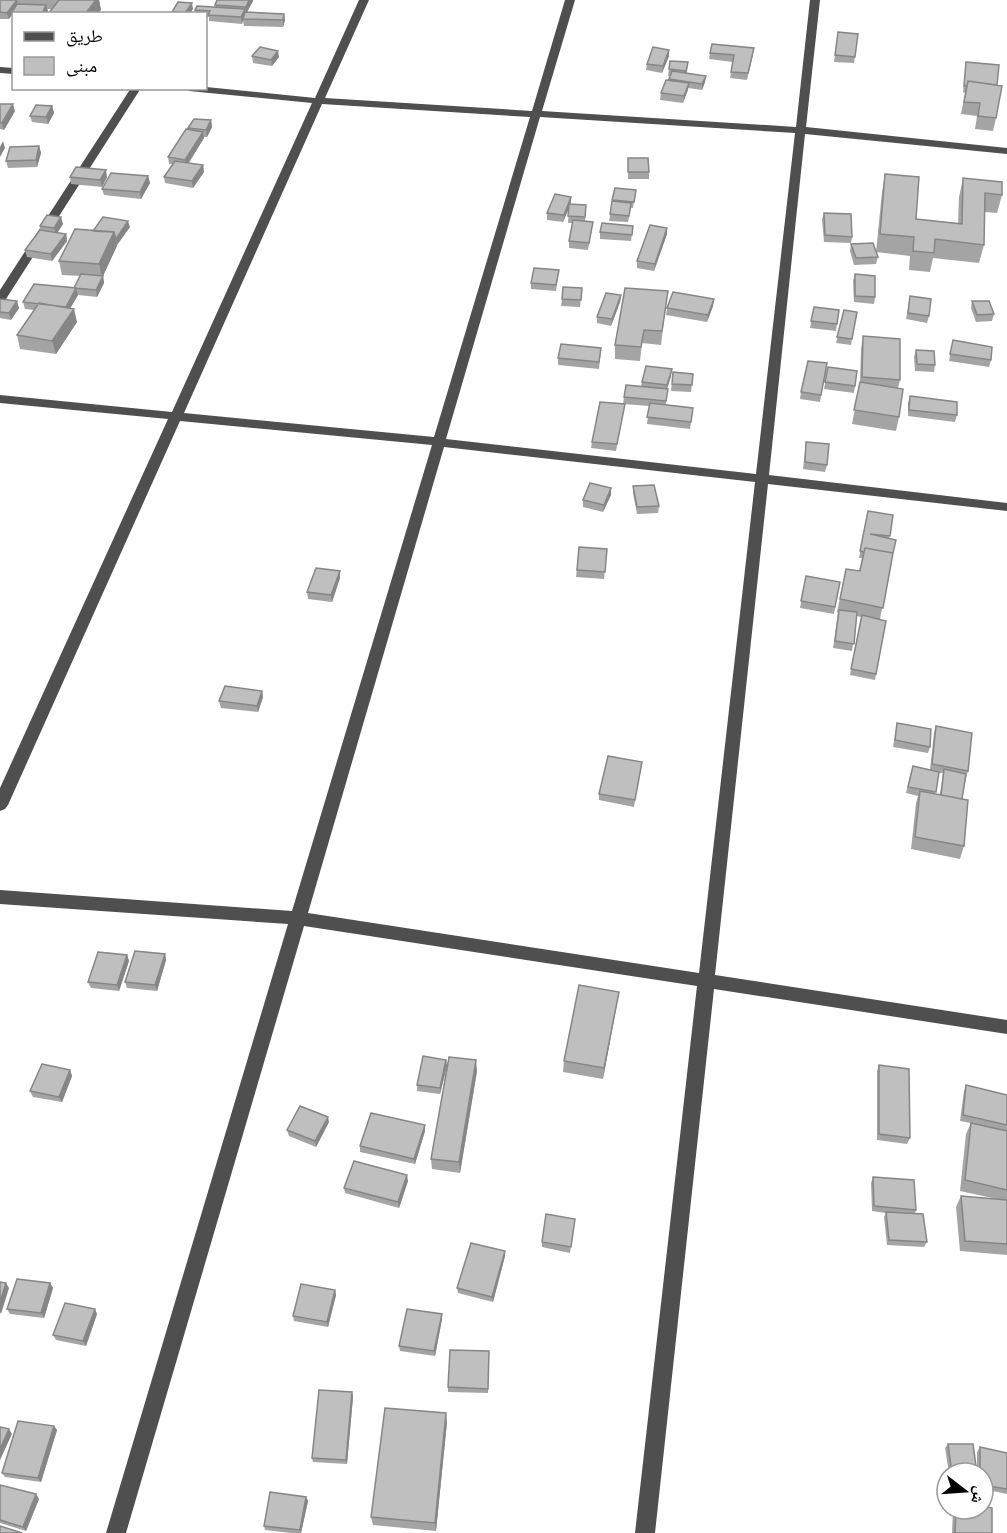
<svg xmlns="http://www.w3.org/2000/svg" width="1007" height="1533" font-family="Mulish,'Noto Naskh Arabic',sans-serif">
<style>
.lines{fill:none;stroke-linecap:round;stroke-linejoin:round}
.minor{fill:#4f4f4f;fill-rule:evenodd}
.wall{fill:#a4a4a4;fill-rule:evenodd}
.shaded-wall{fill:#868686}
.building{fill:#bfbfbf;stroke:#868686;stroke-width:1.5}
</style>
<rect width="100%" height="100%" fill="#fff"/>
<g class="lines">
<path class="minor" d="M359,0H369L325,98L532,111L565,0H575L542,111L796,127L810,0H820L806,127L1007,148V154L805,134L769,475L1007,503V511L768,484L715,975L1007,1020V1034L714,989L655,1533H635L697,986L304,926L126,1533H106L288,924L0,904V890L292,911L432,445L180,421L8,805L5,809L0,811V788L168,419L0,403V395L172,412L312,103L189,91L184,88H206V87L315,98ZM322,104L530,117L434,437L184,413ZM540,117L795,133L756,474L446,439ZM444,447L755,482L699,973L308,913Z
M0,67L14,68V74L0,73Z
M131,88H141L6,299L0,303V290Z"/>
</g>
<path class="wall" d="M0,0H99L101,10L47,9L48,11L14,14V19L12,14L9,19H0Z
M217,0H253L247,12L284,14L285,20L283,27L244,26L243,21L242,24L209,21V17H206V14H195V10L215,7V5Z
M838,32L858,34L854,63L834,62Z
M710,53L753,55L747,80L730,78L733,62L709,59Z
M252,56L279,57L272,66L253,63Z
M669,56L662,73L646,70L647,64Z
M688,62L687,73L706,76L705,82L702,90L688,88L683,103L660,100L661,93L669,80L670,76H668L669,69Z
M966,62L996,118L993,131L975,129L977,116L961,114L965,93L963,92Z
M0,104L15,111L4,130L0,129Z
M52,106L54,113L48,124L32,122L30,116Z
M211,120L212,127L207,137H204V138L189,163L203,165L204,172L193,188L165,183L164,177L172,164H169L168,157L189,130L188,128Z
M39,146L41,153L37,167L8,168L6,161Z
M628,158L649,172V179H628Z
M885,174L916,219L958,223L959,197L963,178L1002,195L997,213L985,212L984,245L979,263L933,258L930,272L909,270L910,256L876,252L882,192Z
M148,176L150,183L141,199L104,195L102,189Z
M70,177H107L102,187L71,184Z
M615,188L636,190L633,208H631L628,222L609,221Z
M570,204L586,205L585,221L592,229L588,250L569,248V241L573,223H568L569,208L563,222L547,220V213Z
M824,213L852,237L851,243L824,242L822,219Z
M63,224L57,233L66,234L67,241L52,261L27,257L25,250L40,230V226Z
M633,226L631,241L600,239V232Z
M130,227L117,245L103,276L104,283L97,297L78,295L70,308L77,322L56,354L20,349L17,335L34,310L25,309L23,302L74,288L80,276L62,275L59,261L93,231Z
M667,228V234L654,271L637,268V261Z
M851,244L878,257L876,264L854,265L850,251Z
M559,270L556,291L531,289V283Z
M855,274L875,297L874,304L854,302L853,281Z
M582,288L580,307L561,306L562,299Z
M621,295L620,302L611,326L597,323V317Z
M910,296L929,316L927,323L906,319Z
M0,299L19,308L11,320L0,318Z
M714,299L713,306L707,322L666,315L667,308Z
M972,301L994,314L992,321L976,322L971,308Z
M666,304L661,345L642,343L640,361L615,359V345Z
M814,307L839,310L836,331L810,328Z
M844,310L857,312L851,345L836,343Z
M863,336L900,380L898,388L899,417L896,431L852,424L860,382L861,349Z
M953,340L991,360L989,367L949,361Z
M601,348L599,369L558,365V358Z
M916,350L935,365L934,372L915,371L914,357Z
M827,363L820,402L800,399L801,392Z
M828,367L857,371L854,393L824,389Z
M673,372L693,374L691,392L671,391Z
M671,376L667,389L666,405L693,408L690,429L647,424L649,406L623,404L624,397L641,386L642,382Z
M910,396L957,415L955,422L908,416V403Z
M625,404L616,451L591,448L592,442Z
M806,442L827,465L825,472L803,469Z
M633,486L659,506L658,513L637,514L633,493Z
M611,488V495L603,512L583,507V500Z
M868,511L893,515L889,538L893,553L880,619L876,674L875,680L850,675L861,617L857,616L852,651L833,648L838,613L837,612L846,569L859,571L862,558H859Z
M579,547L607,549L604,579L576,577Z
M806,576L840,582L834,614L800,608Z
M340,578L332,602L308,599L307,592Z
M262,691L263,697L258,712L221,708L219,701Z
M897,723L930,747L928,753L893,747Z
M936,726L968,771L966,778L962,799L964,846L960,859L911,849L916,803L918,796L906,793L911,772L913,766L930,770L934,733ZM939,773H943L940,794H935Z
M642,762L634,807L599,800V794Z
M165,954L166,960L157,991L127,988L125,982Z
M127,955L129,961L119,991L91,988L88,982Z
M619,992L617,1003L603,1079L563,1072L564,1061Z
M446,1060L447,1066L440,1094L417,1091V1085Z
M879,1065L910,1138L907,1144L877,1140V1071Z
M70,1070L72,1076L62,1102L33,1097L30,1091Z
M477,1071L460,1173L432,1169L431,1159Z
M966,1085L1007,1095V1255L960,1251L956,1207L961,1196L997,1199L960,1191L966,1134L971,1123L960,1121L964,1091Z
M329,1122L316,1147L289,1136L287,1130Z
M425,1125V1131L415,1164L360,1152V1146Z
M873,1177L916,1210L915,1213L927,1242L924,1247L887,1245L884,1217L886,1213L872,1211L871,1183Z
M408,1181L399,1208L345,1193L344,1188Z
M575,1219L570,1253L542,1247V1242Z
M505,1256L493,1302L458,1293L457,1288Z
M50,1283L53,1288L44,1318L10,1314L7,1309Z
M335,1290L336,1295L328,1327L294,1321L293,1316Z
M97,1314L86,1346L56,1340L53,1335Z
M442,1314V1319L435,1356L400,1351L399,1346Z
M489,1351L488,1393L448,1392V1387Z
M352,1392L353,1397L347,1464L313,1462L312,1458Z
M447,1422L436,1531L373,1525L371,1517Z
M54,1426L57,1430L41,1482L5,1477L2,1473Z
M948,1444L977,1472V1452L980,1447L1007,1453V1494L983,1489V1473H949L945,1448Z
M0,1485L39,1499L26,1531L0,1523Z
M306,1497L308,1501L301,1533H291L265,1530L264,1526Z
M953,1509H983L992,1533H952Z"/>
<path class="shaded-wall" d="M17,0L18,6L9,19L7,13Z
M96,0H99L101,10L97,14H85Z
M249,0H253V1L246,14V7Z
M192,3L193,9L190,14H185Z
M46,5L48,11L47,14H42Z
M245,9L246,15L243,19L242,24L241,17Z
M284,14L285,20L283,27V20Z
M669,50V56L662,73L663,66Z
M278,51L279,57L272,66L271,60Z
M706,76L705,82L702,90V84Z
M689,83L688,90L683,103L684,96Z
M13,104L15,111L4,130L2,123Z
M52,106L54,113L48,124L46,117Z
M211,120L212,127L207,137L206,130Z
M203,132L204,138L186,166L185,160Z
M3,141L5,148L0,157V147Z
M39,146L41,153L37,167L36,160Z
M203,165L204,172L193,188L192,181Z
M106,170L107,177L102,187L100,180Z
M148,176L150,183L141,199L140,192Z
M571,197V203L563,222L564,215Z
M61,217L63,224L56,235L54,228Z
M128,221L130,227L117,245L116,239Z
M667,228V234L654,271L655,264Z
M114,232L117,246L103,276L104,283L97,297L96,290L102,277L99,264Z
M66,234L67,241L52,261L51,254Z
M76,288L78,295L67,314L66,307Z
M621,295L620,302L611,326L612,319Z
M714,299L713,306L707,322L708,315Z
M17,301L19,308L11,320L9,313Z
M74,309L77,322L56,354L52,341Z
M672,369L671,376L666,392L667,385Z
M611,488V495L603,512L604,505Z
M340,571V578L332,602L331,595Z
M262,691L263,697L258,712L257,706Z
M165,954L166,960L157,991L155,985Z
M127,955L129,961L119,991L117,985Z
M619,992L617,1003L603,1079L604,1068Z
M446,1060L447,1066L440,1094V1088Z
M476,1060L477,1071L460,1173L459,1162Z
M70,1070L72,1076L62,1102L59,1097Z
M328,1117L329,1122L316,1147L315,1141Z
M425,1125V1131L415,1164L414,1159Z
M407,1175L408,1181L399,1208L398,1202Z
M505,1251V1256L493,1302L492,1297Z
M6,1283L9,1288L1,1314L0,1312V1302Z
M50,1283L53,1288L44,1318L41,1313Z
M335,1290L336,1295L328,1327L327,1322Z
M95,1309L97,1314L86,1346L83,1341Z
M442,1314V1319L435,1356L434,1351Z
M352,1392L353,1397L347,1464L346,1460Z
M446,1413L447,1422L436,1531L435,1523Z
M54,1426L57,1430L41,1482L38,1478Z
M9,1429L12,1434L0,1460V1449Z
M36,1494L39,1499L26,1531L23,1527Z
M306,1497L308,1501L301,1533L300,1530Z"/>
<path class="building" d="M0,0H17L7,13L0,12Z
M59,0H96L85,14H48Z
M217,0H249L246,7L215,5Z
M178,2L192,3L185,13L172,12Z
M17,4L46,5L42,14L12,13Z
M197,6L245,9L241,17L208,15L210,11L195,10Z
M245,12L284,14L283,20L243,19Z
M838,32L858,34L855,57L835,55Z
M712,44L754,48L748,73L731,72L734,55L710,53Z
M260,47L278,51L271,60L252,56Z
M653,47L669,50L663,66L647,64Z
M670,61L688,62L686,71L669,69Z
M966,62L999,65L997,85L968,81L967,86H964Z
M672,71L706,76L702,84L669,79Z
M666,80L689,83L684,96L661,93Z
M968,81L1002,86L996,118L978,116L980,103L964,102Z
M0,104H13L2,123H0Z
M36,105L52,106L46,117L30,116Z
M194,119L211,120L206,130L188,128Z
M186,129L203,132L185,160L168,157Z
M39,146L36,160L6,161L10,147Z
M628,158H648L649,172H628Z
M175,161L203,165L192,181L164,177Z
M76,167L106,170L100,180L70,177Z
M111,173L148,176L140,192L102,189Z
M885,174L919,177L916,219L962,224L963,178L1002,182V195L985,193L984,245L935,239L934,253L913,251L914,237L880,234Z
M615,188L636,190L634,202L612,200Z
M555,194L571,197L564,215L547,213Z
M612,201L631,203L629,216L610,214Z
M569,204L586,205L585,217L568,216Z
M824,213L851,214L852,237L825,235Z
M47,215L61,217L54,228L40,226Z
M103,217L128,221L116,239L114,232L93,231Z
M573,220L593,222L589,243L569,241Z
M602,223L633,226L632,235L600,232Z
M650,225L667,228L655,264L637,261Z
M75,229L114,232L99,264L59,261Z
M40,230L66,234L51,254L25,250Z
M873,243L878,257L856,258L851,244Z
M534,268L559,270L556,285L531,283Z
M81,274L103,276L96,290L74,288Z
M855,274L875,276V297L855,296Z
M34,284L76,288L66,307L23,302Z
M563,287L582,288L581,300L562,299Z
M625,288L668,291L662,331L644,330L641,347L615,345Z
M673,292L714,299L708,315L667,308Z
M606,293L621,295L612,319L597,317Z
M910,296L931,299L929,316L908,313Z
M0,299L17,301L9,313L0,312Z
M972,301H989L994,314L977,315Z
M39,303L74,309L52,341L17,335Z
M814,307L839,310L837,324L811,321Z
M844,310L857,312L852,339L837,337Z
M863,336L900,339V380L862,377Z
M953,340L992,347L991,360L950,354Z
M561,344L601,348L599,362L558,358Z
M916,350L934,351L935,365L917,364Z
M808,361L827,363L821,395L801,392Z
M646,366L672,369L667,385L642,382Z
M828,367L857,371L855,386L825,382Z
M673,372L693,374L692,385L672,384Z
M860,382L903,389L899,417L854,410Z
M626,385L668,389L666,401L624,397Z
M910,396L957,402V415L909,410Z
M600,402L625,404L617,444L592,442Z
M650,403L693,408L691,422L647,417Z
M806,442L829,444L827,465L805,462Z
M590,483L611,488L604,505L583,500Z
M654,485L659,506L637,507L633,486Z
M868,511L893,515L890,536L870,534L896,540L893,553L865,548L864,552L860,551Z
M579,547L607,549L605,572L577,570Z
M865,548L893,553L883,608L840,599L846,569L860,571Z
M316,568L340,571L331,595L307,592Z
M806,576L840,582L835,607L801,601Z
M839,610L857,612L854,644L835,641Z
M862,615L886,621L876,674L851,669Z
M225,686L262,691L257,706L219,701Z
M897,723L931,729L930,747L895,740Z
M936,726L972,733L968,771L932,764Z
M608,756L642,762L635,800L599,794Z
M913,766L939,772L936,792L908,787Z
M944,769L966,774L962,799L941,795Z
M920,791L968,800L964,846L915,837Z
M135,951L165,954L155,985L125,982Z
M98,952L127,955L117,985L88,982Z
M579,985L619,992L604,1068L564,1061Z
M423,1056L446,1060L440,1088L417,1085Z
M449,1057L476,1060L459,1162L431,1159Z
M42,1064L70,1070L59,1097L30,1091Z
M879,1065L909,1069L910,1138L879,1134Z
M966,1085L1007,1095V1125L963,1115Z
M300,1106L328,1117L315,1141L287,1130Z
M371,1113L425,1125L414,1159L360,1146Z
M971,1123L1007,1131V1190L965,1180Z
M354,1161L407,1175L398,1202L344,1188Z
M873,1177L914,1180L916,1210L874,1206Z
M961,1196L1007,1200V1244L965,1241Z
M886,1212L923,1214L927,1242L889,1240Z
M546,1214L575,1219L571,1247L542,1242Z
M471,1243L505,1251L492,1297L457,1288Z
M17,1279L50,1283L41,1313L7,1309Z
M0,1282L6,1283L0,1302Z
M301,1284L335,1290L327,1322L293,1316Z
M65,1303L95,1309L83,1341L53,1335Z
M407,1309L442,1314L434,1351L399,1346Z
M450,1350L489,1351L488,1389L448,1387Z
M319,1390L352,1392L346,1460L312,1458Z
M385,1408L446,1413L435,1523L371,1517Z
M18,1421L54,1426L38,1478L2,1473Z
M0,1427L9,1429L0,1449Z
M948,1444H973L977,1473H952Z
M980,1447L1007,1453V1489L983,1485V1473H980Z
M0,1485L36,1494L23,1527L0,1520Z
M270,1492L306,1497L300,1530L264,1526Z
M983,1506L992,1508V1533H955L956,1509H983Z
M0,1526L22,1533H0Z"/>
<rect x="12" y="12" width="195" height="78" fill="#ffffff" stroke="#999999" stroke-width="1.5"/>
<rect x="24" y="32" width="30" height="9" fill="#4f4f4f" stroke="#999999" stroke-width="1.5"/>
<text x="66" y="42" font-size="18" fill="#000000">طريق</text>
<rect x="24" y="57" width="30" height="18" fill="#bfbfbf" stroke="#999999" stroke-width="1.5"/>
<text x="66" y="72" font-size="18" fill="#000000">مبنى</text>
<g transform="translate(965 1491) rotate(107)"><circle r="28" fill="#ffffff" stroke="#999999" stroke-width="1.5"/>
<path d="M0-4.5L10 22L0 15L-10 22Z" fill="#000000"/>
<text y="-9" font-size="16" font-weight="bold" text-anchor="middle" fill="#000000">ش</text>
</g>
</svg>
